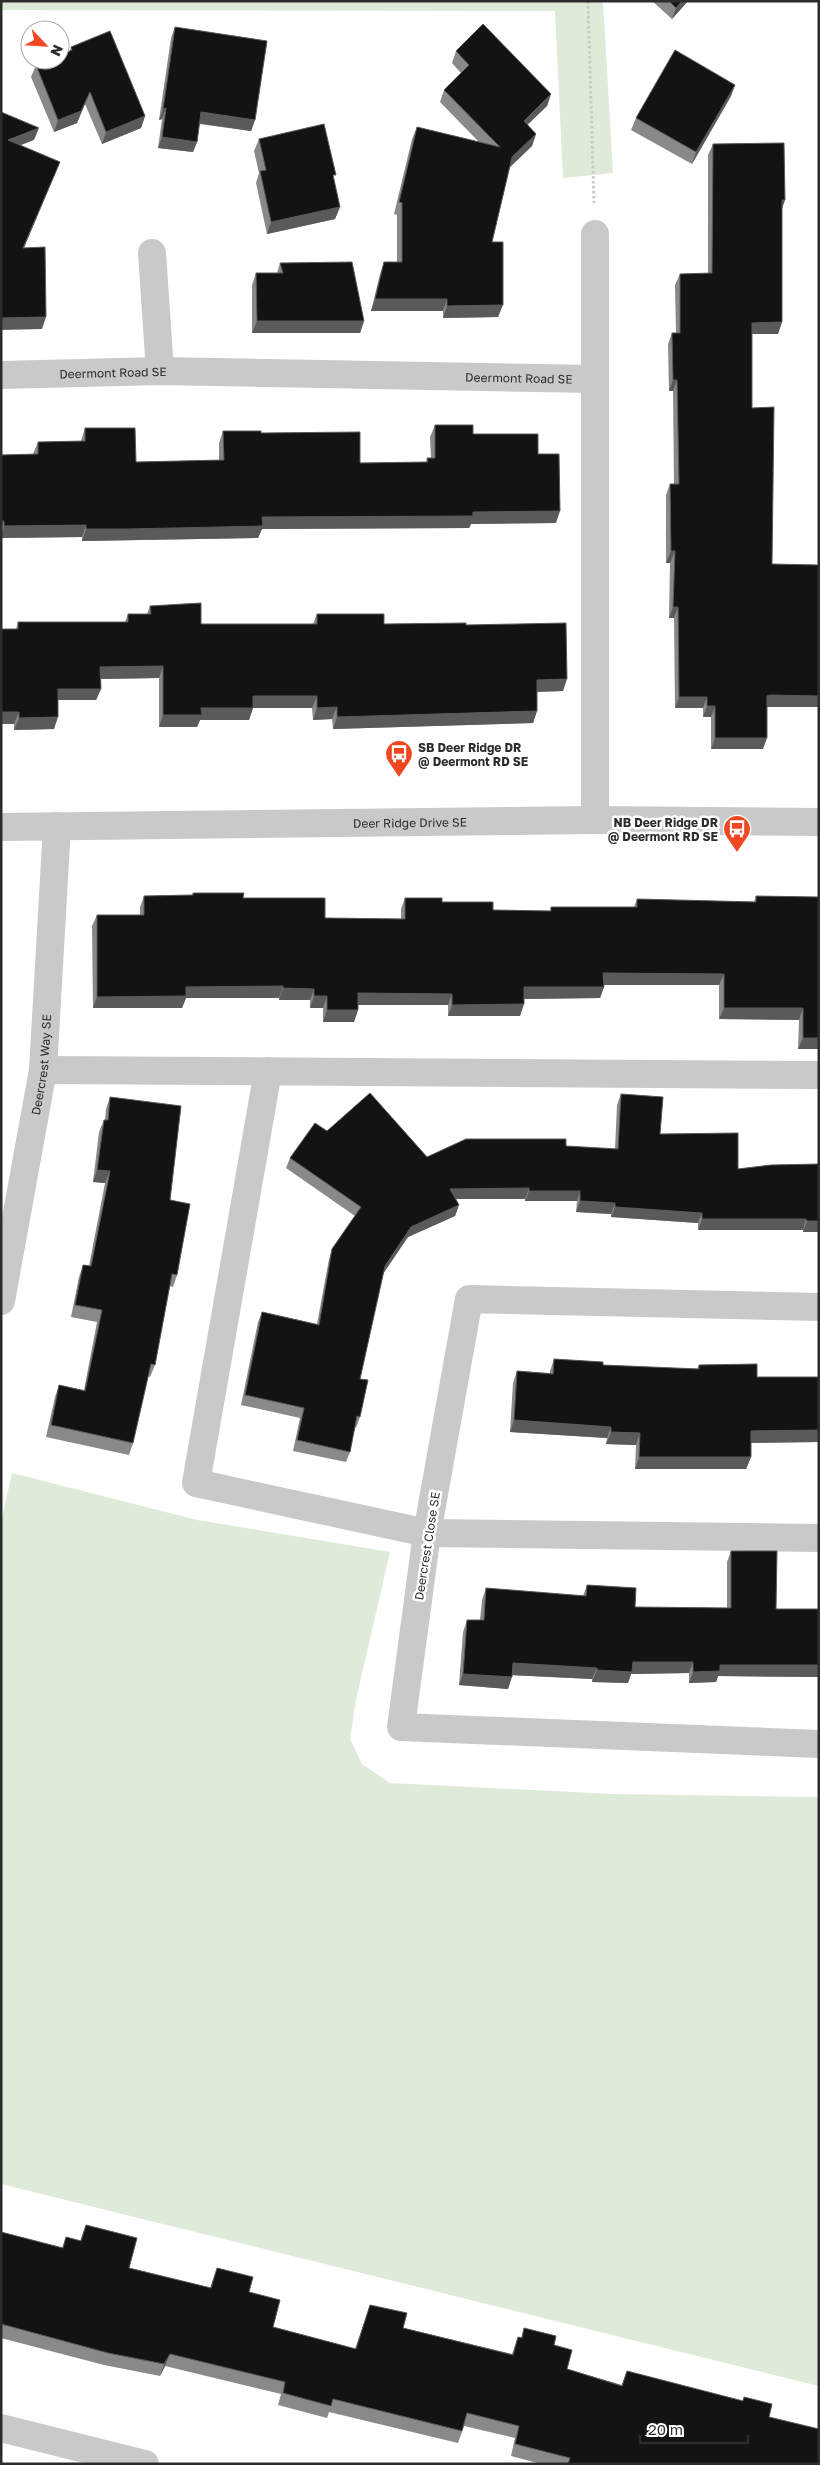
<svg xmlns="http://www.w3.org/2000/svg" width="820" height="2465" font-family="'Golos Text',sans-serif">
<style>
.green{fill:#deebd9}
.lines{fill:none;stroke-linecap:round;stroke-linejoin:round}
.path{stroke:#c9c9c9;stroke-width:3;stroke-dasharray:2.5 2.5;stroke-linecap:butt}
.minor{stroke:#c9c9c9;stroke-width:28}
.wall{fill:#898989}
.shaded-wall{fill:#5a5a5a}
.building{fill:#131313;stroke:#5a5a5a}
.labels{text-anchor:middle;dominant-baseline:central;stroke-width:5;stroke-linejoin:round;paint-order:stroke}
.street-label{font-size:12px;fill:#2c2c2c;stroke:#fff}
.poi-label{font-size:12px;font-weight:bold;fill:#2c2c2c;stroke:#fff;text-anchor:start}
</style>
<rect width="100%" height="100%" fill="#fff"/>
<path class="green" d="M1,1H603L613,173L563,178L555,11L1,10Z
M12,1473L197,1520L390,1552L356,1700L350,1739L362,1764L390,1783L612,1794L819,1797V2386L1,2184V1522Z"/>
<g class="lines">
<path class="path" d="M588,1L594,203"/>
<g class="minor">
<path d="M595,234V820"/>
<path d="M152,253L160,371"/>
<path id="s1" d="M1,375L160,371L594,379"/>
<path id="s2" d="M1,827L595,820L819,822"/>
<path d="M43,1070L819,1075"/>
<path d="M268,1071L196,1483L427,1533L819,1538"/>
<path id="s3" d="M1,1301L43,1070L57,826"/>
<path d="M819,1307L469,1299L427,1533L401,1727L819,1744"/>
<path d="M1,2428L145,2464"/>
</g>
</g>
<path class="wall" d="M652,1H688L672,19Z
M175,27L255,120L251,131L199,124L197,142L193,152L158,148L162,119L159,120L171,38Z
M71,47L145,116L141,128L102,144L85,104L77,123L54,132L31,77L36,65L70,51Z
M456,51L551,94L547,106L527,125L536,134L532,146L510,167L492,242L498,317L443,318V311H371L380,274L384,262H397V215L394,214L412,139L417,127L479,142L440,102L444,90L461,73L452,63Z
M735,85L731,96L692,164L631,130L636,118Z
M259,139L340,207L335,219L267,234L256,183L259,173L254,151Z
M713,144L782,210V322L778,334H752V408L772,564L819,707H767L763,749H711V717H703V708H675L674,618H669L670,563H666V495L670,484H674L673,391H669L668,344L672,333H676L675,285L680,274L708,273V155Z
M280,263L364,321L360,333H252V285L256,273H277Z
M435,425L473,434L538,454L556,523L471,524L469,528L262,529L258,538L82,541V537L1,538V455L33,454L38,442L81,441L85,428L136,462L219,460V443L223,431L261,433L360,463L426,462L427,458H431L430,437Z
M150,606L201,624H313L317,614L384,624L466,625L563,691L537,692V711L533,723L333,729L332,719L313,720L312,708H253L249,720H200L197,727H159V678L101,679V689L96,700H58L54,729L14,730V724H1V629H16L18,622H125L128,614H147Z
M193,893L243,898L325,918L401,919V909L405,898L442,902L493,910L550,911L551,907H634L637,899L754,902L756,896L819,1049H798L799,1020L719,1019V985H604V987L600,998L524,999L520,1016H448V1005H358V1010L354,1022H323V1008H310V1000H279V998H186L182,1008H93L92,926L97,915H140V907L144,896L192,895Z
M621,1094L660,1134L738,1169L771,1165L819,1232H803V1230H698V1223L611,1217V1214L576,1212L577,1201H525V1199H456L459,1205L455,1216L408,1237L383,1273L360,1379V1417L356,1428L355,1427L350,1452L346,1462L293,1451L300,1418L241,1405L258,1322L262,1312L317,1324L329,1259L332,1249L355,1216L286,1168L290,1158L327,1131L427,1157L566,1146L615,1149L617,1105Z
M110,1097L170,1200L177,1275L173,1287L169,1286L155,1365L150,1377L148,1376L133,1443L129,1455L46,1437L55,1397L59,1385L84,1390L97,1322L71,1317L79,1277L83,1265L89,1266L105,1183L93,1182L99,1132L104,1120H105L106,1109Z
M554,1359L603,1365L697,1369L699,1365L757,1377L819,1442L751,1443V1457L746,1469H635L636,1445L606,1444L607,1438L510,1432L513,1383L517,1371L550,1373V1371Z
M731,1551L776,1609H819V1677L718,1676L716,1682L689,1683V1673L631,1674L628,1683L592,1682V1679L512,1675L508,1689L459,1685L463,1632L467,1620H480L482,1600L486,1588L583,1596L587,1585L635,1607L727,1608V1562Z
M86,2225L129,2268L210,2288L217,2268L249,2292L273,2327L355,2349L370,2305L403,2328L512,2354L518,2337L521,2338L524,2328L554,2345L567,2369L622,2385L627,2371L743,2401L744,2397L769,2417L819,2464H541L511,2456L515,2438L464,2426L458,2443L329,2412L327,2418L278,2405L281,2394L165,2366L160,2376L104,2365L1,2338V2232L62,2248L66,2237L80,2241Z"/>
<path class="shaded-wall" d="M682,1H688L672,19L676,8Z
M735,85L731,96L692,164L696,152Z
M90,92L77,123L54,132L58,120Z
M551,94L547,106L519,133L524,121Z
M166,108L162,119L159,120L163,109Z
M201,112L255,120L251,131L197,123Z
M145,116L141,128L102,144L106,132Z
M39,128L34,140L3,152L8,140Z
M536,134L532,146L508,169L512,157Z
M162,137L197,142L193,152L158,148Z
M60,162L55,174L19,260L23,248Z
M782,200H785L781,212Z
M340,207L335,219L267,234L271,222Z
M375,299H447L443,311H371Z
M503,305L498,317L443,318L447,306Z
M46,317L42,329L1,330V318Z
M257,321H364L360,333H252Z
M782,322L778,334H747L752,323Z
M673,380H677L673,391H669Z
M560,511L556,523L471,524L469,528L262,529L258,538L82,541L86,529L262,517L473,512Z
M1,521H4L1,529Z
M86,525L82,537L1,538V535L4,526Z
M671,551H675L670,563H666Z
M673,607H678L674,618H669Z
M163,666L159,678L96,679L100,667Z
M567,679L563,691L532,692L537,680Z
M58,689H101L96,700H53Z
M770,695L819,696V707H766L767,696Z
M253,696H317L312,708H253L249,720H200L197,727H159L163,715Z
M679,697H707L703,708H675Z
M707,706H715L711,717H703Z
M337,707L332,719L313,720L317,708Z
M537,711L533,723L333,729L337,717Z
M1,712H19L14,724H1Z
M58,717L54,729L14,730L19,718Z
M715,738H767L763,749H711Z
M603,973L724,974L719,985H599Z
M283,986L279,998H186L182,1008H93L97,997L186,987Z
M524,987H604L600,998L520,999Z
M283,988L314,989L310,1000H279Z
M358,993L452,994L448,1005H354Z
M314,996H327L323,1008H310Z
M524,1004L520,1016H448L452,1005Z
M724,1008H803L799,1020L719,1019Z
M327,1010H358L354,1022H323Z
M803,1038H819V1049H798Z
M97,1170L110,1171L105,1183L93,1182Z
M529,1188L525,1199H446L450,1189Z
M529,1191H580L577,1201H525Z
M580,1201L615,1203L611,1214L576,1212Z
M459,1205L455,1216L408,1237L381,1277L385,1266L411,1227Z
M615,1207L702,1213L698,1223L611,1217Z
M702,1219H806L803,1230H698Z
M807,1221H819V1232H803Z
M514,1420L611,1427L607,1438L510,1432Z
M819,1430V1442L746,1443L751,1431Z
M611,1432L640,1433L636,1445L606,1444Z
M639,1457H751L746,1469H635Z
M633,1662H693L689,1673L631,1674L628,1683L592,1682L597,1670Z
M513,1663L597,1668L592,1679L509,1675Z
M720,1665H819V1677L718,1676L716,1682L689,1683L693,1672Z
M463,1674L512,1677L508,1689L459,1685Z
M170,2354L165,2366L160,2376L164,2364Z"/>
<path class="building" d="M669,1H682L676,8Z
M483,24L551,94L524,121L536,134L512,157L492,242H503V305L447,306V299H375L384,262H402V203L399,202L417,127L500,147L444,90L469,65L456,51Z
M175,27L267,41L255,120L201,112L197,142L162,137L166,108L163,109Z
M110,31L145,116L106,132L90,92L81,111L58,120L36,65L48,60H60V55L72,50L71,47Z
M675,50L735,85L696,152L636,118Z
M1,112L39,128L8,140L60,162L23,248L45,247L46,317L1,318Z
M324,124L336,175H333L340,207L271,222L260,171L266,170L259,139Z
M784,143L785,200H782V322L752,323V408L774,407L772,564L819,565V696L770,695L767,696V738H715V706H707V697H679L678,607H673L675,551H671L670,484H679L677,380H673L672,333H680V274L712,273L713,144Z
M352,262L364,321H257L256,273H283L280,263Z
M435,425H473V434H538V454H559L560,511L473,512V516L262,517L263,526L128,529H86V525L4,526V521H1V455L38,454V442L85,441V428H135L136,462L224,460L223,431H261V433L360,432V463L428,462L427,458H435Z
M201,603V624H317V614H384V624L466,623V625L566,623L567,679L537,680V711L337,717V707L317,708V696H253V708H201L202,715H163V666L100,667L101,689H58V717L19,718V712H1V629H18V622H128V614H151L150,606Z
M193,893H244L243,898H325V918L405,919V898H442V902H493V910L551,911V907H637V899L756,902V896L819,897V1038H803V1008H724V974L603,973L604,987H524V1004L452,1005V994L358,993V1010H327V996H314V989L283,988V986L186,987V996L97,997V915H144V896L193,895Z
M370,1093L427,1157L466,1139H566V1146L618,1149L621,1094L663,1097L660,1134L738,1133V1169L771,1165L819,1164V1221H807L806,1219H702V1213L615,1207V1203L580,1201V1191H529V1188L450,1189L459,1205L411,1227L385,1266L360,1379L368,1380L360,1417L357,1416L350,1452L297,1440L304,1408L245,1395L262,1312L319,1325L332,1249L361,1207L290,1158L315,1123L327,1131Z
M110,1097L181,1106L170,1200L190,1204L177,1275L172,1274L155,1365L151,1364L133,1443L51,1425L59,1385L85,1391L102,1310L75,1305L83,1265L91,1266L110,1171L97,1170L104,1120H108Z
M554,1359L603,1362V1365L699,1369V1365L757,1364V1377H819V1430L751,1431V1457H639L640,1433L611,1432V1427L514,1420L517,1371L553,1374Z
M731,1551H777L776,1609H819V1665H720V1671L693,1672V1662H633L632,1672L597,1670V1668L513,1663L512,1677L463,1674L467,1620H484L486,1588L586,1596L587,1585L636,1588L635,1607L731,1608Z
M86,2225L137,2238L129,2268L211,2288L217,2268L253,2277L249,2292L280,2300L273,2327L356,2349L370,2305L407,2313L403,2328L513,2355L518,2337L522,2338L524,2328L556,2336L554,2345L572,2350L567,2369L622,2386L627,2371L743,2401L744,2397L772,2404L769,2417L819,2429V2464H619L615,2463L614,2464H568L570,2458L515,2444L519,2426L467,2413L462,2431L333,2399L331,2406L283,2393L285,2382L170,2354L164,2364L108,2353L1,2324V2232L63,2248L66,2237L81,2241Z"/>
<defs>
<symbol id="bus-pin" viewBox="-11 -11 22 30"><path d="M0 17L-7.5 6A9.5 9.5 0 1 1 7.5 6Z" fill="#f04622" stroke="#fff"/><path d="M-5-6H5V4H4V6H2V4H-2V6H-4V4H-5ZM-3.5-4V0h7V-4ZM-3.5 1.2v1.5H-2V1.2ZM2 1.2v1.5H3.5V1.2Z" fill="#fff"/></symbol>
</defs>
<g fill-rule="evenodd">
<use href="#bus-pin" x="383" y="738" width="32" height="43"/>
<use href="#bus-pin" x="721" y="813" width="32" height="43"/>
</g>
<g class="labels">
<g class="street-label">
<text stroke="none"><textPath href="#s1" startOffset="112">Deermont Road SE</textPath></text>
<text stroke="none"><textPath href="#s1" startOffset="518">Deermont Road SE</textPath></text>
<text stroke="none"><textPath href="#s2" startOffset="409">Deer Ridge Drive SE</textPath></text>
<text stroke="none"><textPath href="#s3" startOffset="240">Deercrest Way SE</textPath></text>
<text transform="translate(427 1546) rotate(-81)">Deercrest Close SE</text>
</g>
<g class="poi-label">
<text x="418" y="747">SB Deer Ridge DR<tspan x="418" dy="14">@ Deermont RD SE</tspan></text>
<text x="718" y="822" text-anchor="end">NB Deer Ridge DR<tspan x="718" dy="14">@ Deermont RD SE</tspan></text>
</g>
</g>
<rect width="820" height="2465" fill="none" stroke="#2c2c2c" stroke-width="5"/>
<g transform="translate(45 45) rotate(115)"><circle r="24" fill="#ffffff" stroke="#ababab"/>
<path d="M0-4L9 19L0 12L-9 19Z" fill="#f04622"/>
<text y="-8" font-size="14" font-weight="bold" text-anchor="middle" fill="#2c2c2c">N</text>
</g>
<path d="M640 2435v8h108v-8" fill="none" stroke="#2c2c2c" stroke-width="2.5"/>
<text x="648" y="2435" font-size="15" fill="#2c2c2c" stroke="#ffffff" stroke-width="4" paint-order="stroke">20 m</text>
</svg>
